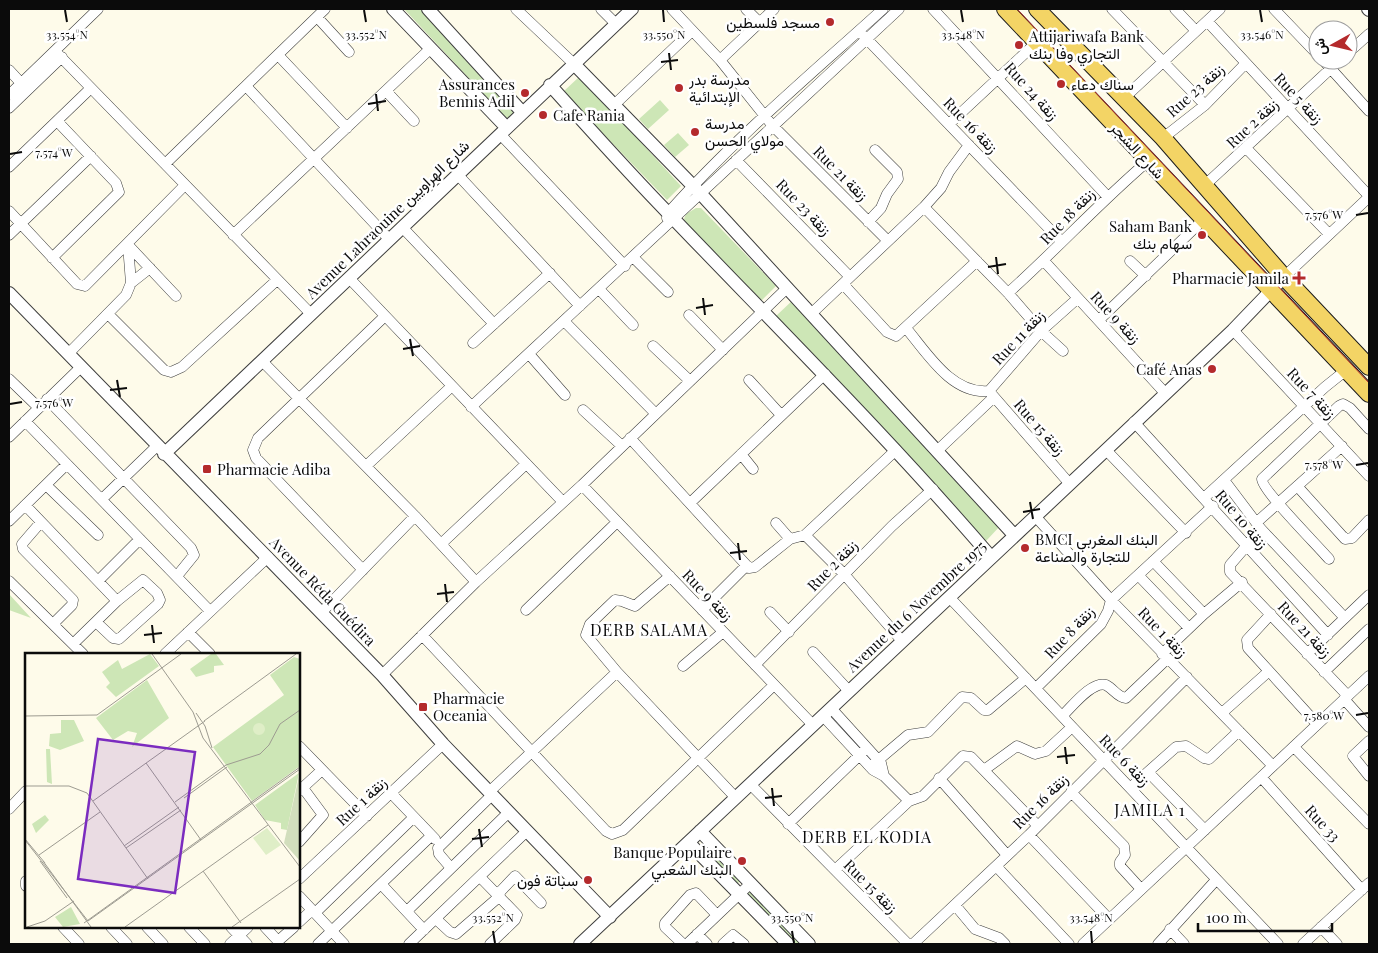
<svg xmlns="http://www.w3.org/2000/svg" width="1378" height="953" font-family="'Playfair Display',Vazirmatn,serif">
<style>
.green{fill:#cde6b6}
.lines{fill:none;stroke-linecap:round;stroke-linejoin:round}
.minor-casing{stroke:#3e3e3e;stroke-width:11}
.tertiary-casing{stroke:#3e3e3e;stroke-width:14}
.primary-casing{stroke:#1c1c1c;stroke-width:18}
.minor{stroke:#fff;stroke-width:10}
.tertiary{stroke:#fff;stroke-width:12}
.primary{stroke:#f3d465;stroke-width:16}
.tram{stroke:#b42a2c;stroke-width:1}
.ticks{fill:none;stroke:#0b0b0b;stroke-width:2}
.poi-dot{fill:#b42a2c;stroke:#fff;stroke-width:2}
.labels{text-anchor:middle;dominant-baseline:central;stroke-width:5;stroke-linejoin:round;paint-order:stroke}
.poi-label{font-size:15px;fill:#0b0b0b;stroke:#fff;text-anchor:start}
.street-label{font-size:15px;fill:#0b0b0b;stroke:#fff}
.neighbourhood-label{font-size:16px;letter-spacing:1px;fill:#0b0b0b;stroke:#fff}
.inset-road{fill:none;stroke:#9d9b91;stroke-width:1}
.view{fill:#7b2cbf;fill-opacity:0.15;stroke:#7b2cbf;stroke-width:2.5}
.inset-edge{fill:none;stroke:#0b0b0b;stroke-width:2.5}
.ticks-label{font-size:12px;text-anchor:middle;fill:#0b0b0b;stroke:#fff;stroke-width:5;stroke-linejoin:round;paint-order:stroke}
</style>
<rect width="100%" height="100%" fill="#fefbea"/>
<path class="green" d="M404,9H421L517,111L508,120Z
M580,76L681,186L667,200L563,92Z
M660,100L669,110L648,129L639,119Z
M678,133L689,145L675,157L664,145Z
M696,208H701L776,286L759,303L685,224L684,219L686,214Z
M794,299L1001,525L986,541L776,316Z
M9,594L31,618L9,610Z
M704,842L741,880L737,884L699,848Z
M750,890L803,944H792L746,896L747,891Z"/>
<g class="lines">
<defs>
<path id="minor" d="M516,9L573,63
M601,9L615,23
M672,9L720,60L772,125L888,241
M746,9L758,21
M933,9L1107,196
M1112,9L1205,105
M1175,9L1196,31
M1274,9L1318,55
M317,17L349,52
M1207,21L1369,196
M863,35L1061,241
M55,51L311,314
M1348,53L1369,34
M278,55L347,128
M720,60L774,9
M1323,60L1369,111
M9,70L21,83
M246,86L389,239
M386,91L414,121
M9,95L98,9
M1123,99L1220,9
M614,105L692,31
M9,108L62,57
M949,124L1037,42
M500,134L625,266
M1163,138L1205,105L1246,63
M1247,149L1329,234
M736,160L850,277
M165,164L325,9
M9,167L91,88
M457,174L580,306
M1204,186L1340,60
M924,207L1008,293L1041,331L1063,351
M9,211L77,284L85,286L185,185
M667,218L668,213C734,139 810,75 883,9
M868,222L881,208L887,194L898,179L897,172L875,150
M402,227L494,324
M9,235L91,156
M233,235L430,49
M128,245L176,296
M633,257L668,292
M52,258L119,192L116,183L57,121
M1044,261L1165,393
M1130,261L1146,276
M1284,277L1369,197
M349,278L563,502
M131,283L150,268
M843,284L887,332L896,336L977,261
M599,289L633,325
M1008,293C1056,250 1099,203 1148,161
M811,314L924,207L941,188L949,172L969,145
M109,315L164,370L171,372L182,367L277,280
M689,315L723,350
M1100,319L1204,219
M564,321L655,413
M906,328C927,353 952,395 989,391L1041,331L1078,298
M1233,330L1369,476
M473,343L550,273
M653,346L689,380
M68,354L126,295L131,283L128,245
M529,354L565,395
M262,361L415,516L476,582
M9,379L39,408
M749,380L781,415
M989,391L1069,483
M47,399L191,548L194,555L177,576
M471,407L899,9
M583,410L622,446
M25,421L209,610
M1134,422L1328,635
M9,437L81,367
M630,438L749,568L755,567L790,539L805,535L896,450
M938,450L994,397
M1106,450L1186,533
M741,454L753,469
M366,466L452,386
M1224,480L1261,529L1344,617
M46,485L98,535
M582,485L813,725
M1298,487L1345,539L1352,538L1369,520
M1205,497L1325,387L1340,375L1349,372
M102,499L157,446
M690,503L825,374
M25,505L117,601L73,644
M1035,516L1111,600L1273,766
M9,521L67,464
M41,522L22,544L23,549L73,600L72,605L53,624
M1257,522L1342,446
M776,523L790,539
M1261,529L1230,565V572L1348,696
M805,535L844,574L902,641
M441,544L526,464
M1329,559C1319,547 1261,489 1262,479L1339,406L1343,404L1350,408L1369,429
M1153,561L1204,614
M363,570L256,458L253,450L258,438L385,316
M1138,575L1189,628
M670,576L635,606L622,601L615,600L590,624L586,635L617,672L736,798
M9,581L83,654
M98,581L140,539
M949,597L1278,944
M526,610L617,522
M702,610L746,566
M770,612L789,632
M321,613L415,516
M1271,614L1247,640L1248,648L1317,724
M96,622L113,638L119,639L158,604L160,600L157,593L143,580L117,601
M188,632L210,654
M422,635L606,831L612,834L623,830L774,685
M813,652L849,691
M165,654L268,557
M1162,654L1204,614L1242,582
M1307,654L1369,595
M755,665L892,526L933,489
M683,666L723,632
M1324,672L1369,629
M382,675L476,582L582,485L786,289
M1036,688L1101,624L1108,611L1111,600L1213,506
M1344,699L1369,727
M831,708L881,763L884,776
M1222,713L1268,672
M823,716L873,770L884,776L909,801
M1062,716C1071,708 1092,680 1106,685C1114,689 1117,697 1126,698L1167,659
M1369,741L1353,756L1369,776
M299,746L367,816
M1294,747L1369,824
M870,767L908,735L928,732L962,697L971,698L984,710H988L1026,678
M984,770L1017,746L1035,754L1046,751L1072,727
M1148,772L1205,830
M1261,777L1362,890
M939,778L1007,855
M750,784L908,944
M1131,787L1176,747L1186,746L1204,758L1209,759L1239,731
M299,791L322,770
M489,792L617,672
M1071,792L1124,846L1125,855L1120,862V866L1141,889
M391,793L435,839
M9,809L26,791
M788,824L867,748
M1029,835L1109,919
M299,842L323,815L303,788
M996,866L1069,944
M451,868L439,854L438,848L492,795
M835,870L909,801L923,796L963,756L971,757L1038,826
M480,877L517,915L515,920L490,944
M299,879L443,744
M26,881V886
M381,884L424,930
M498,894L515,876L541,903
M299,896L344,944
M955,905L975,929L999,938L1005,944
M407,911L509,812
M315,913L414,817
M436,919L450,932L456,934L500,896
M299,922L312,910
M63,927L79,944
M111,927L127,944
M147,927L163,944
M189,927L205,944
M231,927L247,944
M265,927L278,941L294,927
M1321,927L1337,944
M1170,929L1184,944
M697,934L707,944
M230,944L248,927
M318,944L431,836
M409,944L527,831
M683,944L665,927V923L690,895L696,893L717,915
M687,944L750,884
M723,944L733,935L744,944
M913,944L1029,835L1187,677
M1083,944L1369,676
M1158,944L1216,880
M1303,944L1369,883"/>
<path id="tertiary" d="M393,9L506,127
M428,9L522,112
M1368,9L1369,10
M573,63L700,193L1014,535
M550,85C589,128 627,171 668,213C777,327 888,437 991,557
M9,293L382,675L443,744L610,917
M164,454L632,9
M700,831L809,944
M689,843L788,944
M580,944L1106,450L1233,330L1284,277"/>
<path id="primary" d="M1005,9L1369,394
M1037,9L1163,138L1284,277L1369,367"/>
</defs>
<use href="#minor" class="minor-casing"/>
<use href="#tertiary" class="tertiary-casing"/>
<use href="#primary" class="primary-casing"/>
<use href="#minor" class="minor"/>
<use href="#tertiary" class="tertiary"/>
<use href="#primary" class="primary"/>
<path class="tram" d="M1017,9L1369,383"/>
</g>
<path class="ticks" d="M65,10L67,22M364,10L366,22M663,10L664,22M961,10L963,22M1260,10L1262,22M669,53L671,70M661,62L678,60M376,94L378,111M368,104L386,101M10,154L22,152M1356,215L1368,213M996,257L998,274M988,267L1006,264M703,298L705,315M696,308L713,305M410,339L413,356M403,349L420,346M117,380L120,397M110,390L127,388M10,404L22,402M1356,465L1368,463M1030,502L1033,519M1023,512L1040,509M738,543L740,560M730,553L747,551M445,584L447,602M437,594L454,592M152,625L154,643M144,635L162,633M1356,715L1368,713M1065,747L1067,764M1057,757L1075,755M772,788L774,806M765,798L782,796M479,829L482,847M472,839L489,837M493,931L495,943M792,931L794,943M1091,931L1092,943"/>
<g class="poi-dot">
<circle cx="830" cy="22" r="5"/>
<circle cx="1019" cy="45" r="5"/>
<circle cx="1061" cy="84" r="5"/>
<circle cx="679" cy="88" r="5"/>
<circle cx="525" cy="93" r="5"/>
<circle cx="543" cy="115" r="5"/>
<circle cx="695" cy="132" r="5"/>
<circle cx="1202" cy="235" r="5"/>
<path d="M1296.5 270.5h5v5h5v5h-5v5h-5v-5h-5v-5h5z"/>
<circle cx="1212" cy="369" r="5"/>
<rect x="202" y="464" width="10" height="10" rx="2.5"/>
<circle cx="1025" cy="548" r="5"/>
<rect x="418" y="702" width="10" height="10" rx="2.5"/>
<circle cx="742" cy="861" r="5"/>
<circle cx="588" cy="880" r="5"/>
</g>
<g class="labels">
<g class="poi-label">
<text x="820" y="22" text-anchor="end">مسجد فلسطين</text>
<text x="1029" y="36">Attijariwafa Bank<tspan x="1029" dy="17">التجاري وفا بنك</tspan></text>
<text x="689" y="79">مدرسة بدر<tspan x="689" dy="17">الإبتدائية</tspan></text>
<text x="515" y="84" text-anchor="end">Assurances<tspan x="515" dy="17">Bennis Adil</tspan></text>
<text x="1071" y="84">سناك دعاء</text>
<text x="553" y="115">Cafe Rania</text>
<text x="705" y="123">مدرسة<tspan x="705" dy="17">مولاي الحسن</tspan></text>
<text x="1192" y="226" text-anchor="end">Saham Bank<tspan x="1192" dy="17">سهام بنك</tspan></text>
<text x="1289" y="278" text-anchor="end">Pharmacie Jamila</text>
<text x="1202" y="369" text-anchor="end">Café Anas</text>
<text x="217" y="469">Pharmacie Adiba</text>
<text x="1035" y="539">BMCI البنك المغربي<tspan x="1035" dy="17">للتجارة والصناعة</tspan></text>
<text x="433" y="698">Pharmacie<tspan x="433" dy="17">Oceania</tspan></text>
<text x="732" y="852" text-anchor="end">Banque Populaire<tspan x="732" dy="17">البنك الشعبي</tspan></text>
<text x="578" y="880" text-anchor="end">سباتة فون</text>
</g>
<g class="street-label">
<text transform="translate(1195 90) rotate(-42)">Rue 23 زنقة</text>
<text transform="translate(1032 91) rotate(48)">Rue 24 زنقة</text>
<text transform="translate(1299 98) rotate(47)">Rue 5 زنقة</text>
<text transform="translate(1252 123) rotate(-43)">Rue 2 زنقة</text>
<text transform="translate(971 125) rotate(46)">Rue 16 زنقة</text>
<text transform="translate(1138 150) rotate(47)">شارع الشجر</text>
<text transform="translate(841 173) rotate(45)">Rue 21 زنقة</text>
<text transform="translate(804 207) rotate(46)">Rue 23 زنقة</text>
<text transform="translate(1067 216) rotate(-46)">Rue 18 زنقة</text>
<text transform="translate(387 219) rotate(-44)">Avenue Lahraouine شارع الهراويين</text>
<text transform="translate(1116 317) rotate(47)">Rue 9 زنقة</text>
<text transform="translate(1018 337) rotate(-47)">Rue 11 زنقة</text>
<text transform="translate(1312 393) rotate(47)">Rue 7 زنقة</text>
<text transform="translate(1040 427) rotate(49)">Rue 15 زنقة</text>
<text transform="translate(1242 519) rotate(50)">Rue 10 زنقة</text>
<text transform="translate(832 565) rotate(-46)">Rue 2 زنقة</text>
<text transform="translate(323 591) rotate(46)">Avenue Réda Guédira</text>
<text transform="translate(708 595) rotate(46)">Rue 9 زنقة</text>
<text transform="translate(916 606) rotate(-43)">Avenue du 6 Novembre 1975</text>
<text transform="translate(1305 629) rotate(47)">Rue 21 زنقة</text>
<text transform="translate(1069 632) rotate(-47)">Rue 8 زنقة</text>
<text transform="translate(1163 632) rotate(46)">Rue 1 زنقة</text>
<text transform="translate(1125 760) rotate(46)">Rue 6 زنقة</text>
<text transform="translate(361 801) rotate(-43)">Rue 1 زنقة</text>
<text transform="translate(1040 801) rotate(-45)">Rue 16 زنقة</text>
<text transform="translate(1323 823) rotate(48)">Rue 33</text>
<text transform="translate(871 886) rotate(45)">Rue 15 زنقة</text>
</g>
<g class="neighbourhood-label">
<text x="649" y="629">DERB SALAMA</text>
<text x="1150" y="809">JAMILA 1</text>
<text x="867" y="836">DERB EL KODIA</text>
</g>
</g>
<g transform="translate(25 653)">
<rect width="275" height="275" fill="#fefbea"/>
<path d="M125,1L134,13L91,44L81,34L85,30L77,19L93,7L97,16ZM186,1H191L199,12L189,13V19L171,24L165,16ZM269,4L275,6V113L227,148L188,94L259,42L245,22ZM122,27L144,65L107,94L112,80L103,78L88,87L71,65ZM36,67H49L59,88L35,97L24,93L25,81L36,80ZM21,96H25L27,131L22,129ZM274,120L262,177L256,176V170L240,167L230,152ZM20,162L24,167L11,180L7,171ZM46,254L55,271L38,274L30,264Z" fill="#cde6b6"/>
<path d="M275,119V208L259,190Z" fill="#d2debd"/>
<path d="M228 76a6 6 0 1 1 12 0a6 6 0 1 1-12 0ZM242,175L256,192L241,202L228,185Z" fill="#dfeec7"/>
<path class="inset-road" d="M127,1L168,59L178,85L275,214M171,60L180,73L187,95M0,63L72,62L156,1M179,68L271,1M121,110L176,187M0,133H44L62,140L123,226M159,145L202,114M68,148L180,68M150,149L201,112L235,101L244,92L255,71L275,57M0,186L20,210M0,187L63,268L275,116M99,193L154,154M101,195L156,157M14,202L75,159M15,208L42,245M18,208L66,274M178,218L216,270M59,270L275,114M2,274L20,268L49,248M100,274L243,172M207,274L275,226"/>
<path class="view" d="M73,86L170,99L150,240L53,226Z"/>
<rect width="275" height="275" class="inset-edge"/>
</g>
<g class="ticks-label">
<text x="67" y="39">33.554°N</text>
<text x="366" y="39">33.552°N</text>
<text x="664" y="39">33.550°N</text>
<text x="963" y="39">33.548°N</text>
<text x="1262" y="39">33.546°N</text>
<text x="54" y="157">7.574°W</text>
<text x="1324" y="219">7.576°W</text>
<text x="54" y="407">7.576°W</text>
<text x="1324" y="469">7.578°W</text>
<text x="1324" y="720">7.580°W</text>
<text x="493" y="922">33.552°N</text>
<text x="792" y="922">33.550°N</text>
<text x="1091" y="922">33.548°N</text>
</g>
<rect width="1378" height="953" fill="none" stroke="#0b0b0b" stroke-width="20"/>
<g transform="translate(1333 45) rotate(262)"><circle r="24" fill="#ffffff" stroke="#9d9d9d"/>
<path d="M0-4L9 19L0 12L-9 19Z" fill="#b42a2c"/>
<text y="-8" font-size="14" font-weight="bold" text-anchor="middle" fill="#0b0b0b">ش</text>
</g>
<path d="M1198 923v8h134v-8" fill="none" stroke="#0b0b0b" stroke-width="2.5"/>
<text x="1206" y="923" font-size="15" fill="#0b0b0b" stroke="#ffffff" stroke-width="4" paint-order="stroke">100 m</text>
</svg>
